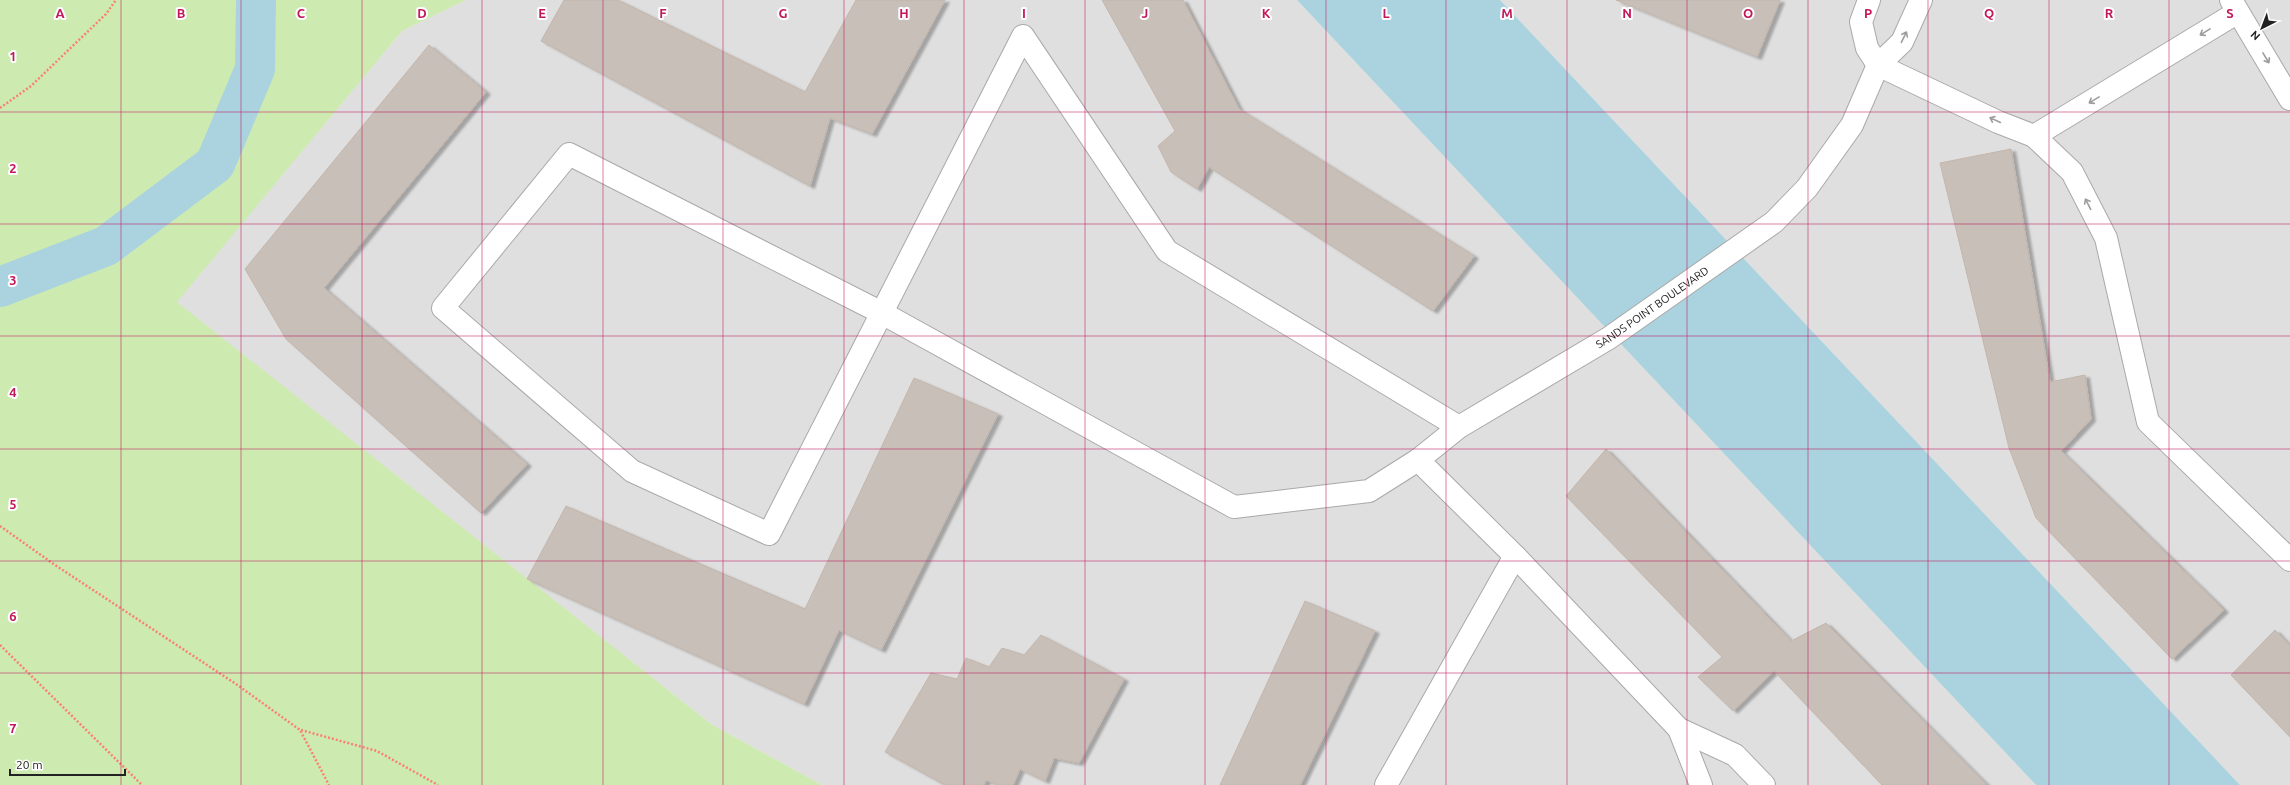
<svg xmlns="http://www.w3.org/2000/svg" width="2290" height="785" font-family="Ubuntu,sans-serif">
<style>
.residential{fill:#e0dfdf}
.grass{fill:#cdebb0}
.water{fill:#aad3df}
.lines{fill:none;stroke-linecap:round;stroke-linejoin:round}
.canal{stroke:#aad3df;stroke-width:40}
.building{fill:#c7bfb8;stroke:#c4b6ab;filter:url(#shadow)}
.minor-casing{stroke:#a9a9a9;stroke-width:24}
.path{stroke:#fa8072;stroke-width:2.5;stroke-dasharray:2 2;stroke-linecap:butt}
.minor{stroke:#fff;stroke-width:22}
.oneway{stroke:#9c9c9c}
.grid{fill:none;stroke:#c2185b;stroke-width:1;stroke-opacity:0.55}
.labels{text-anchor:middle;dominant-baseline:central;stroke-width:4;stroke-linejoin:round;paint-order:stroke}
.street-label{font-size:11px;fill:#222;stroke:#fff}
.grid-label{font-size:13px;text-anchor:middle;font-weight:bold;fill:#c2185b;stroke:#fff;stroke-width:4;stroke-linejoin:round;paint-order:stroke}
</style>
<defs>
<filter id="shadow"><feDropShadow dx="4.5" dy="2.5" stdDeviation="1" flood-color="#0004"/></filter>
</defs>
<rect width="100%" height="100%" fill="#f2efe9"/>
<path class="residential" d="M466,0H1297L2036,785H822L711,724L176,302L402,31Z
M1500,0H2290V785H2240Z"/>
<path class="grass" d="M0,0H466L402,31L177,302L711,724L822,785H0Z"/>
<path class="water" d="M1297,0H1500L2240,785H2036Z"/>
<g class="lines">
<path class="canal" d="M0,287L106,246L215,164L255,69L256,0"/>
</g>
<path class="building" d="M564,0H618L805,92L856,0H945L872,134L830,118L810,186L541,41Z
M1102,0H1183L1239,109L1474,256L1433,311L1209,167L1197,189L1171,172L1158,146L1175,131Z
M1616,0H1780L1757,57Z
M429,45L486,92L324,288L527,464L481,513L286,339L245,269Z
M2011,149L2050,382L2085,375L2091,419L2061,451L2224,610L2172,659L2036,518L2009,448L1940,163Z
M914,378L998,414L881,650L839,630L804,704L527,579L566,506L805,609Z
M1606,449L1791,641L1826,623L1987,785H1882L1774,671L1733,711L1698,677L1722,657L1566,496Z
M1305,601L1375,631L1300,785H1220Z
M2275,630L2290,646V737L2231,675Z
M1041,635L1124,679L1079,763L1054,758L1045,781L1020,769L1013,785H998L986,780L984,785H945L885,752L931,673L957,679L966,658L989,667L1002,648L1024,655Z"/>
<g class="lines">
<defs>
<g id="minor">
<path d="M1869,0L1861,22L1867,48L1878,65"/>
<path d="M2231,0L2290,99"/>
<path d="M1878,65L1998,122L2034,136L2072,172L2106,238L2148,422L2290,560"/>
<path d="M2034,136L2238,12"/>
<path id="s1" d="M1459,427L1167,251L1023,36L769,534L632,471L443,308L569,154L882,313L1234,507L1369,491L1418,460L1459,427L1609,338L1774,222L1807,188L1852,125L1878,65L1902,42L1921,0"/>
<path d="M1418,460L1515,556L1679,729L1735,755L1764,785"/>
<path d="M1679,729L1701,785"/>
<path d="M1386,785L1515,556"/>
</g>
</defs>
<use href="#minor" class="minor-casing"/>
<path class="path" d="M0,108L31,86L106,14L116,0
M0,526L55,565L236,684L300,730L329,785
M0,645L142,785
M301,730L377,751L438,785"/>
<use href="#minor" class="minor"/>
</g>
<defs><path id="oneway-shaft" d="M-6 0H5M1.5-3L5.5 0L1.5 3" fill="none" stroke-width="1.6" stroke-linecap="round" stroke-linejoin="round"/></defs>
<g class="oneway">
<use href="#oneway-shaft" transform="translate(2205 32) rotate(149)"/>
<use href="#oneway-shaft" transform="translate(1904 37) rotate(-64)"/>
<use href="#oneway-shaft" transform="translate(2266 58) rotate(59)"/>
<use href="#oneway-shaft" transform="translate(2094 100) rotate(149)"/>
<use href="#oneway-shaft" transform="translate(1995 120) rotate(-155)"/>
<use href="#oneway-shaft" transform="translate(2088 204) rotate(-117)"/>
</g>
<path class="grid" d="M121,0V785M241,0V785M362,0V785M482,0V785M603,0V785M723,0V785M844,0V785M964,0V785M1085,0V785M1205,0V785M1326,0V785M1446,0V785M1567,0V785M1687,0V785M1808,0V785M1928,0V785M2049,0V785M2169,0V785M0,112H2290M0,224H2290M0,336H2290M0,449H2290M0,561H2290M0,673H2290"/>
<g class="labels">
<g class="street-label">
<text stroke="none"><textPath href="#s1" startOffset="2985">SANDS POINT BOULEVARD</textPath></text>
</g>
</g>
<g class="grid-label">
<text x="60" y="18">A</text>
<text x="181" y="18">B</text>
<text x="301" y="18">C</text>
<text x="422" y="18">D</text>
<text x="542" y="18">E</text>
<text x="663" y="18">F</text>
<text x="783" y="18">G</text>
<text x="904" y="18">H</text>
<text x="1024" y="18">I</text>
<text x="1145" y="18">J</text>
<text x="1266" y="18">K</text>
<text x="1386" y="18">L</text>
<text x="1507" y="18">M</text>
<text x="1627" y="18">N</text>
<text x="1748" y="18">O</text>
<text x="1868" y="18">P</text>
<text x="1989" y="18">Q</text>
<text x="2109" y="18">R</text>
<text x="2230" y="18">S</text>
<text x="13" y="61">1</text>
<text x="13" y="173">2</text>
<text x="13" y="285">3</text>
<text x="13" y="397">4</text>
<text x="13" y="509">5</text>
<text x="13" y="621">6</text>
<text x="13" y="733">7</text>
</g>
<g transform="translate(2262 28) rotate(222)" stroke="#ffffff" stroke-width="3" paint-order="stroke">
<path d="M0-3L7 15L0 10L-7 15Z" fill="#222222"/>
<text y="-6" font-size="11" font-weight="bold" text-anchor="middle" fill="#222222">N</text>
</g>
<path d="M10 769v6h115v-6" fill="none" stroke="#222222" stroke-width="2"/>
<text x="16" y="769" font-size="12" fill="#222222" stroke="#ffffff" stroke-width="3" paint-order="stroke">20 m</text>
</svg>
